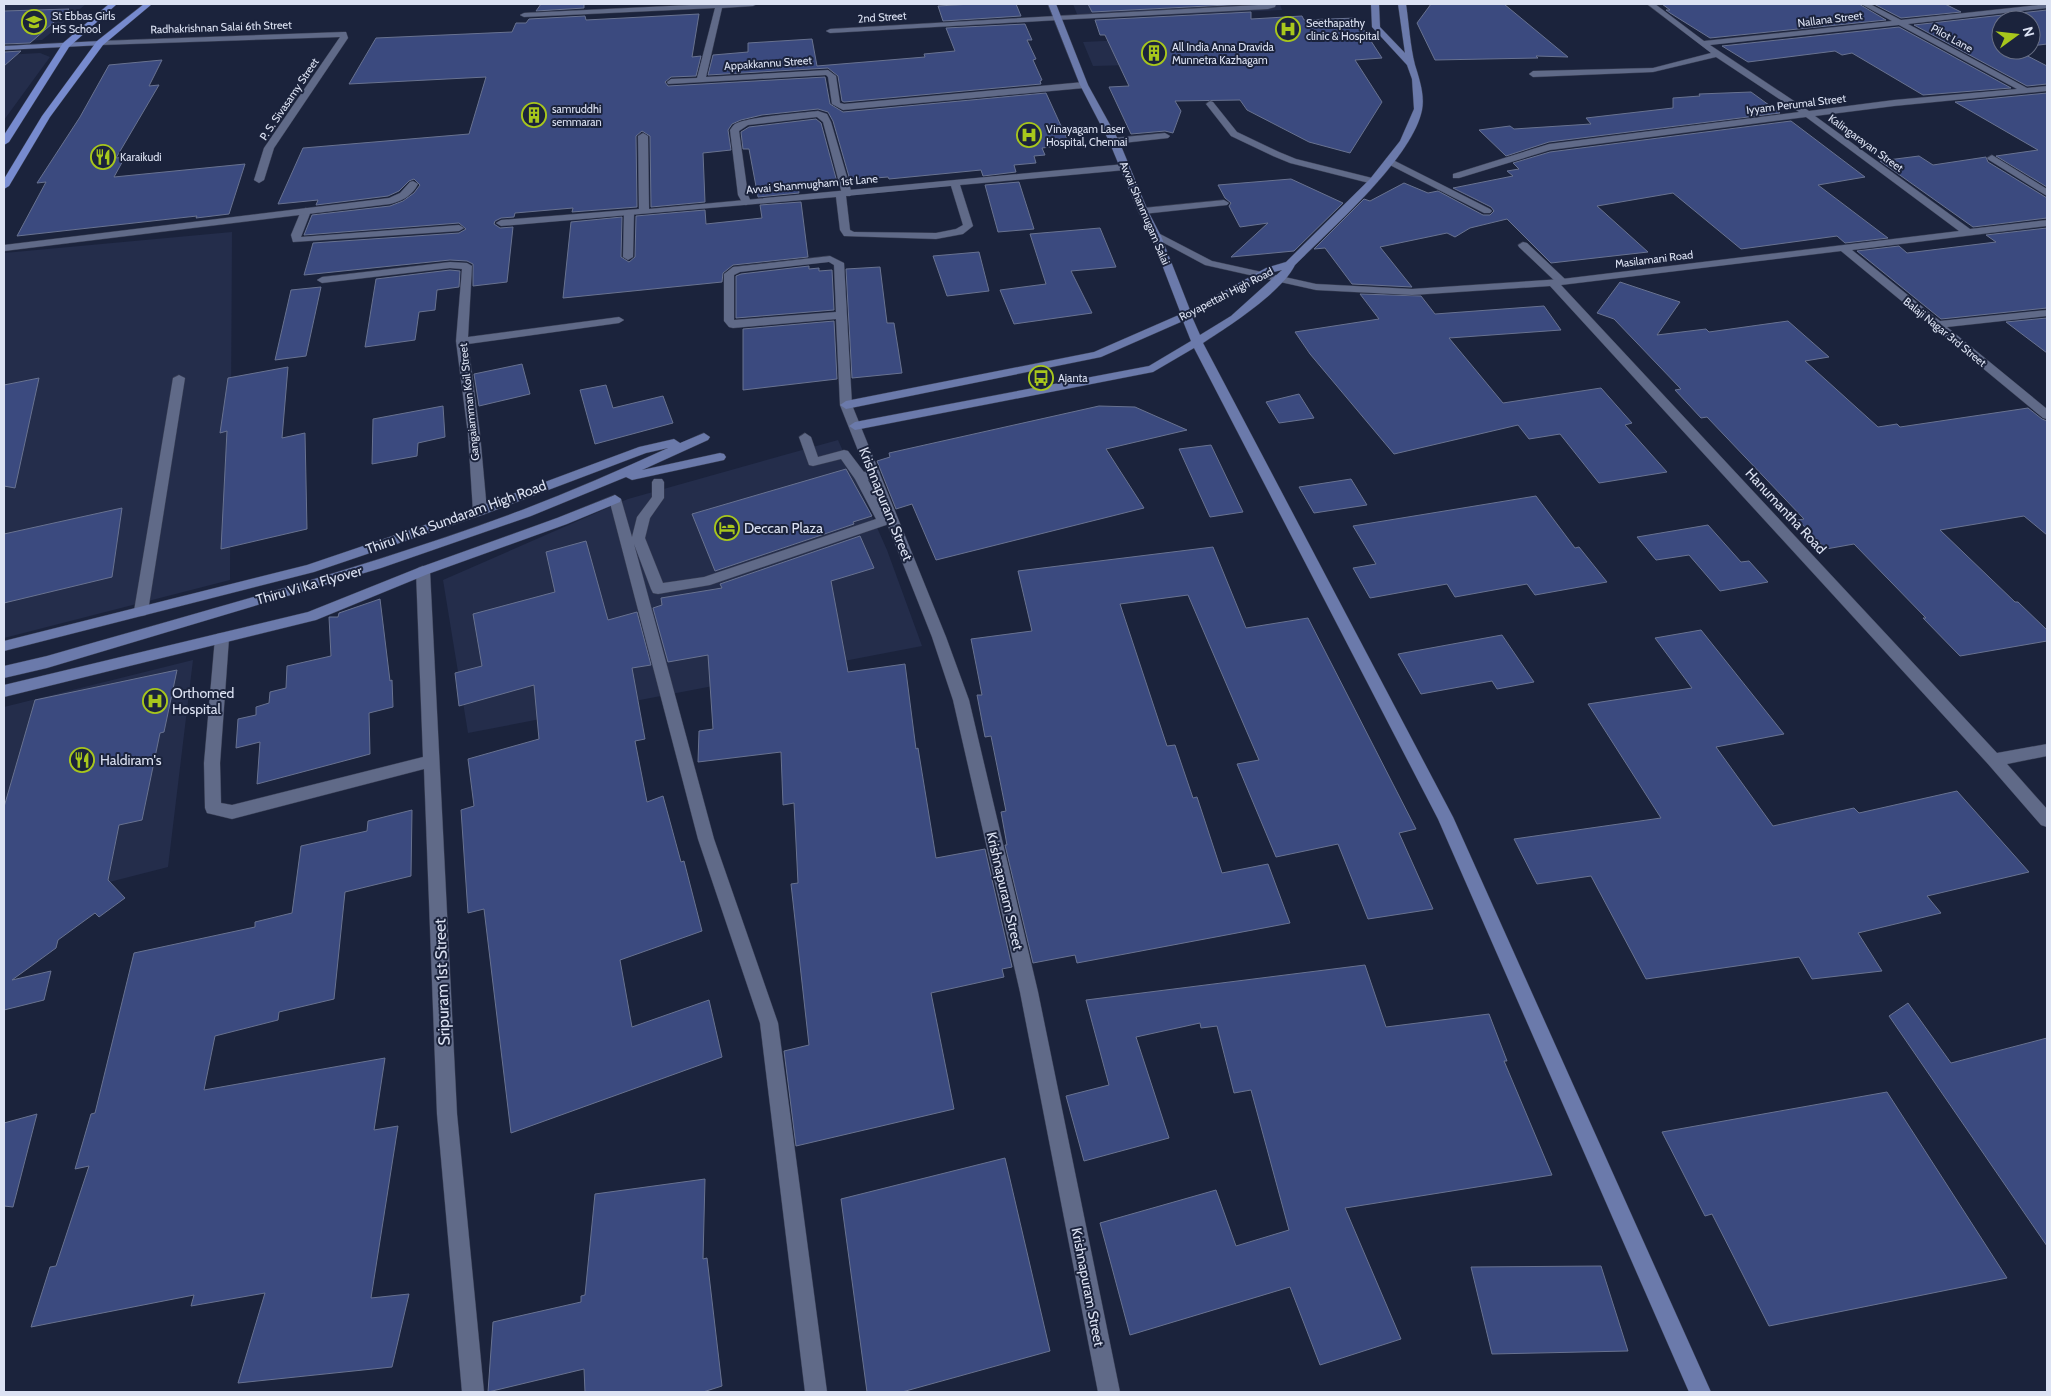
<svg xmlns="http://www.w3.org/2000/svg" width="2051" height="1396" font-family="Cabin,sans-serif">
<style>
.built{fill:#242d4b}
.building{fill:#3b4a7f;stroke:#687290}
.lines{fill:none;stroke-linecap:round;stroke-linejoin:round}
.lane-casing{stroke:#393f54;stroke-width:1}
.street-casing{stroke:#393f54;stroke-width:1}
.secondary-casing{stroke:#393f54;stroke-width:1}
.primary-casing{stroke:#393f54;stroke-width:1}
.lane{fill:#606a88;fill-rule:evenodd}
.street{fill:#606a88;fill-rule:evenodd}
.secondary{fill:#6b7aab;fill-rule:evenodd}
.primary{fill:#778bcf;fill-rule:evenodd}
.labels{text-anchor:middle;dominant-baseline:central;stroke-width:4;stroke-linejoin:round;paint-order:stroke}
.far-poi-label{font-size:11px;fill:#dce2f3;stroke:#1b233c;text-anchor:start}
.far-street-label{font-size:11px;fill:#dce2f3;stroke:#1b233c}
.street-label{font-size:14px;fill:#dce2f3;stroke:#1b233c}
.poi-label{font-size:14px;fill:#dce2f3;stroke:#1b233c;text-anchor:start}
.near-street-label{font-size:16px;fill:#dce2f3;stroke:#1b233c}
</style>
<rect width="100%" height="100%" fill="#1b233c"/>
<path class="built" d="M4,4H86L42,40L4,42Z
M1073,4H1280L1282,10L1079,19Z
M1231,35L1247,62L1093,66L1083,42Z
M40,53L50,57L4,120V55Z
M232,232L230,580L4,638V253Z
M838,440L887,550L922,646L468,733L443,580L628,499Z
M193,660L168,867L4,909V707Z"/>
<path class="building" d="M541,4H584V8L536,11Z
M972,4H1016L1021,16L943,21L938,6Z
M1088,4H1246L1092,12Z
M1431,4H1504L1568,57L1536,56L1538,58L1435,60L1417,23Z
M1662,4H1859L1886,20L1710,38L1670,13L1666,10H1670Z
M1874,4H1945L1961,12L1901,18Z
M69,9L30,43L4,44V11Z
M2047,10V44L2031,46V20H2001V50H2016L2047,66V84L2027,86L1914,25Z
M1251,12V19L1302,16L1304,20L1356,18L1382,58L1355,60L1382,102L1350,153L1309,142L1247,110L1240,100L1175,101L1181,111L1173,133L1165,131L1131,134L1109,87L1129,86L1105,35H1100L1095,20Z
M699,14L692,57L701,56L696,76L671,77L665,82L668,86L825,77L830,104L843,112L1046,93L1067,139L1055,140L1058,146L1042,148L1045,155L1034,156L1036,163L1014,165L1016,172L983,176L981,170L889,179L888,177L850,180L833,121L828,112L818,109L762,115L741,120L732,124L728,130L731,150L703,153L705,202L651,207L650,136L642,131L636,136L637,207L572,212L573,208L515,213L514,217L501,218L495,221L494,224L500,228L513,227L507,282L473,286V264L467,261L450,260L304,275L313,243L459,233L466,229L459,223L304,235L312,215L390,206L403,201L414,193L420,185L414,179L409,181L399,191L388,196L316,205L318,200L278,204L303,148L469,134L486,77L349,84L376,38L512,32L516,23H526L529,19L585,16L586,20Z
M1025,24L1032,40H1027L1036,59L1033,60L1042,80L1040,81L1041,84L844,102L842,101L838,76L828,68L708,75L713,55L748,52V43L812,39L817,66L925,57L924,54L955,51L946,28Z
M1899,27L2011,88L1923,95L1852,53L1842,55L1835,51L1748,62L1722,46Z
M21,51L4,66V52Z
M162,60L149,86L159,85L116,158L125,157L114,177L245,164L229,214L196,218L197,216L17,236L46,182L37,183L80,117L109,65Z
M1751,92L1780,113L1549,142L1506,156L1479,130L1510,126L1514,129L1591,124L1586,118L1673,108V98L1700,96L1699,94Z
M2047,93V187L1996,156L2038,150L1955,102Z
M816,119L821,123L837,182L798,186L799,193L758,197L749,149H743L741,132L749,127Z
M1791,121L1865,177L1818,185L1888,238L1845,243L1837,236L1741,249L1673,193L1597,206L1648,252L1551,263L1507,219L1470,228L1455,237L1447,233L1380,247L1412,287L1352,284L1325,248L1314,249L1364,199L1370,201L1404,183L1428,193L1438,191L1483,215H1490L1494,211L1491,207L1453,188L1513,176L1507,171L1519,169L1513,163L1550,152Z
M1919,156L1933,165L1986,157L1988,162L2047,198V218L1973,227L1880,161Z
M1291,179L1343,203L1294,251L1231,257L1268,223L1240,227L1229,206L1231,203L1225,198L1218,185Z
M1019,182L1034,229L998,232L985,185Z
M801,202L808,257L733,265L723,273L722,282L563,298L571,222L622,217L621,257L629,262L635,257L636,216L705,210L706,224L762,218L760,205Z
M1100,228L1116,267L1071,271L1092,313L1014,324L1000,290L1046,284L1030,234Z
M2047,228V308L1941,319L1857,251L1899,246L1907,253L1996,242L1986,235Z
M979,252L989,291L947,296L933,256Z
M809,266V269L819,268V271L832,270L834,310L736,318V276L741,274Z
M880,267L887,323H894L902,373L852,378L846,269Z
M450,270L460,271L459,287L437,290L435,310L419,312L415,340L365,347L376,279Z
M1620,282L1680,302L1657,335L1706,329L1709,332L1788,321L1829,357L1805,361L1878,427L1897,424L1900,427L2028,408L2042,419L2047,421V535L2024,516L1940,530L2015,602H2018L2047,630V641L1960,656L1923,618H1926L1854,544L1826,549L1798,520L1804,519L1707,417L1701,418L1675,390L1681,389L1614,319L1597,313Z
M321,287L306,356L275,360L291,290Z
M1360,294L1421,296L1435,314L1544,306L1561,330L1449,338L1503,403L1601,388L1632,423L1625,425L1667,472L1599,483L1560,434L1529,439L1518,425L1394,454L1310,354L1295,332L1379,319Z
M2047,318V353L2006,322Z
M834,321L837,379L743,390V329Z
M522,364L530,394L479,406L474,374Z
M288,367L282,438L305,433L307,529L221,549L227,431L220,433L228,378Z
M39,378L15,488L4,486V385Z
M606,385L613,408L663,396L673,423L595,444L580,390Z
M1299,394L1314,418L1279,423L1266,402Z
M443,406L445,437L418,443L417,456L372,464L373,419Z
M1099,406L1135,407L1187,430L1106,449L1144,508L936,560L912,504L896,509L877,461L890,457L889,453Z
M1211,445L1243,512L1210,517L1179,449Z
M846,469L872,516L853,522L854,524L715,571L692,514Z
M1351,479L1367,505L1314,513L1299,487Z
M1536,496L1575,548L1579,547L1607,582L1535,595L1527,584L1455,597L1447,584L1370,598L1353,568L1376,564L1353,526Z
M122,508L112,577L4,603V534Z
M1708,525L1741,562L1749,561L1768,582L1720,591L1689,555L1656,560L1637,537Z
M860,536L874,568L831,581L848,672L905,664L916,749L918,748L936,858L985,849L1012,967L1002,969L1004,977L931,993L954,1109L796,1146L784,1051L809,1045L791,884L798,883L794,803L783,805L781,752L698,762L699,731L713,729L708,655L668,662L653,608L662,605L661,598L722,588L720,584Z
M586,541L608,620L637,612L651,665L632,668L645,739L635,741L647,802L663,796L681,862L684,861L702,931L620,960L632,1027L709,1000L722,1057L511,1133L484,909L468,913L461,810L474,806L468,759L539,739L534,685L459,706L455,673L482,666L473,614L555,592L546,552Z
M1213,547L1246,628L1308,618L1416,829L1399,833L1433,909L1368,919L1338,844L1276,857L1237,764L1259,760L1188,595L1120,604L1167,746L1175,745L1193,798L1197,797L1222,873L1268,864L1290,923L1077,963L1075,955L1033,963L1005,845H1007L1001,812L1006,811L991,736L985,737L977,695H982L971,639L1032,631L1018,571Z
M380,599L390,681L392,680L393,707L369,713L370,754L257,784L260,742L236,748L238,719L256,715V707L269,703L270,692L286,688L287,666L331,656L329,617H338L339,613Z
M1701,630L1784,734L1716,747L1773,826L1854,808L1859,813L1957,791L2029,872L1927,896L1941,913L1858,933L1882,971L1812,979L1799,957L1646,979L1591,876L1537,884L1514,839L1661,818L1588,704L1692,688L1655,638Z
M1502,635L1534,682L1497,689L1492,681L1421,694L1398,654Z
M177,670L164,732L160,733L142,820L119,825L108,880L125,898L99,917L95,913L58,940L56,948L12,980L51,971L44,1000L4,1010V807L35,700Z
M412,810L411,876L345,892L334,999L279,1012L278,1020L215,1036L204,1090L385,1058L374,1130L398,1126L371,1298L409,1294L392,1367L238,1383L265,1293L191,1306L194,1295L31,1327L50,1267L56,1266L89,1166L75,1169L91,1114L95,1113L134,953L255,927V922L292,913L301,846L367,831L368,821Z
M1365,965L1386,1027L1489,1014L1507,1061H1504L1552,1175L1345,1208L1401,1339L1320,1365L1290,1287L1130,1335L1100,1223L1216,1190L1236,1246L1289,1230L1251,1090L1234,1093L1217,1026L1201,1028L1200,1023L1136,1037L1169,1138L1084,1161L1066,1096L1109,1085L1086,1000Z
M1908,1003L1951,1063L2047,1038V1246L1889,1016Z
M1887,1092L2007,1278L1769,1326L1712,1214L1705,1216L1662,1132Z
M37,1114L13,1207L4,1206V1123Z
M1005,1158L1050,1351L902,1392H867L841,1199Z
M705,1179L703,1259L707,1258L722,1386L703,1392H585L584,1369L488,1392L493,1322L581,1302V1296L585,1295L595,1194Z
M1601,1266L1628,1351L1492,1354L1471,1267Z"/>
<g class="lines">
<defs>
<path id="lane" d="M1276,4L1275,7L1268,9L1056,20L1052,18L1056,16Z
M1210,101L1213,102L1237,132L1279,152L1296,159L1376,179L1378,181L1373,184L1290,163L1273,156L1231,136L1206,104Z
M818,111L827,114L831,122L852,194L850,196H844L842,194L823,122L817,117L748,125L739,131L748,195L751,202L746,205L743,204L738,195L730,130C731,129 733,125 735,124C747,117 801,113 818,111Z
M1165,133L1170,136L1168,138L1114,144L1109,141L1114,138Z
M1992,155L2047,189V196L1989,160L1987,158Z
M1389,158L1490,209L1492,211L1490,213H1484L1386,163V159Z
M1224,200L1229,203L1227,205L1143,214L1138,211L1143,208Z
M306,208L311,211L301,237L459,225L464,228L459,231L293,242L291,235L301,211Z
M629,210L634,213L633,257L628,260L623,257L624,213Z
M1523,242L1527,243L1566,280L1567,282L1566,284H1558L1519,247L1518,245Z
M805,433L811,437L818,457L844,450L848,451L864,472L874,469L878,470L880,473L878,476L868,480L891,521L889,524L710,585L658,594L653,593L651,589L634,544L714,839L778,1023L827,1392H805L760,1023L698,839L609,499L615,495L621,499L632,537L637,517L652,497V482L654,479H662L664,482V498L650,518L645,538L663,583L704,577L876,519L855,479L841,459L813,466L809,465L799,437Z"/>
<path id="street" d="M711,4H757L753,6L722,8L706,77L828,70L836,76L840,103L844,104L1084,82L1088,85L1084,88L843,110L832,104L828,77L826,75L668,84L667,82L671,79L697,78L715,8L524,17L520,15L524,13Z
M1647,4H1655L1704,41L1892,21L1861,4H1870L1901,20L2047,4V8L1908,24L2027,88L2047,86V91L1894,106L1815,116L1970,229L2047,220V226L1852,250L1940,321L2047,310V316L1947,327L2047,409V419L2043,418L1841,251L1561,285L1997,753L2047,744V756L2007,764L2047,809V827L2041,825L1988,764L1550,286L1412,295L1316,290L1205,265L1151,236L1152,234H1160L1212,261L1316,284L1412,289L1562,279L1959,231L1806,117L1550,150L1459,178H1453V174L1549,144L1799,112L1716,57L1653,72L1533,77L1529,74L1533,71L1653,68L1711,53ZM1899,25L2017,89L1894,100L1809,111L1710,45Z
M1056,16H1059V20L830,33L826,31L830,29Z
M343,32H346L348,38L274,148L264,180L259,183L254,180L264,148L340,37L100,45L96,43L100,41Z
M643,133L648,136L649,209L1125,164L1130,167L1125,170L960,185L973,226L963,234L936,239L844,236L840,230L836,197L501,226L496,223L501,220L639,209L638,136ZM951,186L963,225L956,229L936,233L854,232L850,230L846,196Z
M413,181L418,184C412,196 402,201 390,204L4,251V245L389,198L400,193L410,182Z
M830,256L844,263L852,405L946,637L969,700L1038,992L1120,1392H1098L1020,992L953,700L932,637L840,405L836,319L733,328L729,327L724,321V274L733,267ZM829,262L834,265L836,312L734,320V275L740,272Z
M450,262L467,263L472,266L468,337L619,317L624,320L619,323L468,344L480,434L487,511L485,514H475L473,511L468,434L456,341L462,269L450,268L322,283L317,280L322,277Z
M179,375L185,378L148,611L146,615L141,616L136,615L134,611L173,378Z
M423,566L428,568L430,571L457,1114L484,1392H462L437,1114L424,769L232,819L207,813L205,808L204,763L215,638L217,634L222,633L227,634L229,638L220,763L221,803L232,805L423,757L416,571L418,568Z"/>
<path id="secondary" d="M1048,4H1056L1088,85L1119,141L1148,211L1161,236L1190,310L1266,268L1286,262L1370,179L1400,141L1414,109L1412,79L1407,65L1372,27L1371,4H1379L1380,27L1405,53L1398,4H1406C1409,24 1410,45 1415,65C1419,78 1425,95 1422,110C1412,159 1331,229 1295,265C1281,293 1229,326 1203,343L1453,817L1711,1392H1689L1438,819L1194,348L1153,372L855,430L849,426L855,422L1149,366L1191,341L1183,321L1101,357L846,409L840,405L846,401L1094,352L1181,314L1151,236L1138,211L1109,141L1080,85ZM1282,270L1231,316L1200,335L1192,317L1274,272Z
M100,41H103V45L4,50V46Z
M704,433L710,437L708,440L642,470L720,453L724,454L726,457L724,460L632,480L626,477L531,516L381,568L47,668L4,678V666L47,656C206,610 366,568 522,510C571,491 620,470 668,448L646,453L485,514L314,572L4,651V641L307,565L475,508L639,447L674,439L680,443Z
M615,495L621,499L620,502L567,524L428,574L316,620L4,697V685L308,612L418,568L557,518Z"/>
<path id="primary" d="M109,4H117L69,47L9,142L4,145V135L63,43Z
M144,4H152L103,45L50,117L9,186L4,189V179L42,116L97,41Z"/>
</defs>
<use href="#lane" class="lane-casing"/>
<use href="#street" class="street-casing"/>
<use href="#secondary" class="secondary-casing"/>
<use href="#primary" class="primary-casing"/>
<use href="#lane" class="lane"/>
<use href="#street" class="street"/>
<use href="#secondary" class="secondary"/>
<use href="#primary" class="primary"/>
</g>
<defs>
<symbol id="school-ring" viewBox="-11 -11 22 22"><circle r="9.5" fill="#1b233c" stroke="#a8c71c" stroke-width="1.5"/><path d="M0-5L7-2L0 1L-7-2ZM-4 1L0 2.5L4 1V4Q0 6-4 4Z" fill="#a8c71c"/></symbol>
<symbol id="hospital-ring" viewBox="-11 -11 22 22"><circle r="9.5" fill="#1b233c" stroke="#a8c71c" stroke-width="1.5"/><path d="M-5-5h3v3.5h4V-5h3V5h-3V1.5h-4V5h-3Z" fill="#a8c71c"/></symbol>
<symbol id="building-ring" viewBox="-11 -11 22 22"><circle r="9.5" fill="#1b233c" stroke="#a8c71c" stroke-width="1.5"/><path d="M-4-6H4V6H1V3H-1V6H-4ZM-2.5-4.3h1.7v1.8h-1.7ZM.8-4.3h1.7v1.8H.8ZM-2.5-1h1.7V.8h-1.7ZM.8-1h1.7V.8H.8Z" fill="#a8c71c"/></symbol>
<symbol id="restaurant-ring" viewBox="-11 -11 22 22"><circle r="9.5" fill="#1b233c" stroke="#a8c71c" stroke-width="1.5"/><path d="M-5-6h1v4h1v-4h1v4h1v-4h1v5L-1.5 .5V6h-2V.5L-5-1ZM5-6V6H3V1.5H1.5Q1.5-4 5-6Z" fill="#a8c71c"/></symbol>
<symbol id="bus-ring" viewBox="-11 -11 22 22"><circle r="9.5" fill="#1b233c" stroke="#a8c71c" stroke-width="1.5"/><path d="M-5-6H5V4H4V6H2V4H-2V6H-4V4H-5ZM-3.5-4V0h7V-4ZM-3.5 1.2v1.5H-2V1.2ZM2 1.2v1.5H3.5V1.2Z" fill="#a8c71c"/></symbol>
<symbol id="hotel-ring" viewBox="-11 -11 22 22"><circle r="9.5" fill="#1b233c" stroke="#a8c71c" stroke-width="1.5"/><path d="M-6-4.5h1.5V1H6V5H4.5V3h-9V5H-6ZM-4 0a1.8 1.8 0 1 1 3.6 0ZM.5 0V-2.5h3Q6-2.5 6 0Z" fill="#a8c71c"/></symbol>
</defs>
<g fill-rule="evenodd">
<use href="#school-ring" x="20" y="8" width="28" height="28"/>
<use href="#hospital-ring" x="1274" y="15" width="28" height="28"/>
<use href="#building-ring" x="1140" y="39" width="28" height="28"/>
<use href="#building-ring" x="520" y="101" width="28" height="28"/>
<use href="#hospital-ring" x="1015" y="121" width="28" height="28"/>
<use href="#restaurant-ring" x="89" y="143" width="28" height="28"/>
<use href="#bus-ring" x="1027" y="364" width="28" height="28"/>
<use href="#hotel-ring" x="713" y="514" width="28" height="28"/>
<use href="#hospital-ring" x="141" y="687" width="28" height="28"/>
<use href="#restaurant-ring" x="68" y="746" width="28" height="28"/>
</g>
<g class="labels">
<g class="far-poi-label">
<text x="52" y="16">St Ebbas Girls<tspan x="52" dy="13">HS School</tspan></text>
<text x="1306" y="23">Seethapathy<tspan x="1306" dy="13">clinic &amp; Hospital</tspan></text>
<text x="1172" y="47">All India Anna Dravida<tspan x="1172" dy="13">Munnetra Kazhagam</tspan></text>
<text x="552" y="109">samruddhi<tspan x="552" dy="13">semmaran</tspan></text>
<text x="1046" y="129">Vinayagam Laser<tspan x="1046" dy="13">Hospital, Chennai</tspan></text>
<text x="120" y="157">Karaikudi</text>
<text x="1058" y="378">Ajanta</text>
</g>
<g class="far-street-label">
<text transform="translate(882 17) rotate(-4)">2nd Street</text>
<text transform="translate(1830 19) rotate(-7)">Nallana Street</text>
<text transform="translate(221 27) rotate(-2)">Radhakrishnan Salai 6th Street</text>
<text transform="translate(1952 38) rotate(29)">Pilot Lane</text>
<text transform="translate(768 63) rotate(-4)">Appakkannu Street</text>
<text transform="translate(289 99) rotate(-56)">P. S. Sivasamy Street</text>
<text transform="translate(1796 104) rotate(-7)">Iyyam Perumal Street</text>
<text transform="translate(1866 143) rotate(36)">Kalingarayan Street</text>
<text transform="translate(812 184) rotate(-5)">Avvai Shanmugham 1st Lane</text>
<text transform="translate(1145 213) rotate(67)">Avvai Shanmugam Salai</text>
<text transform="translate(1654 259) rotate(-7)">Masilamani Road</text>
<text transform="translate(1226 294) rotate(-27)">Royapettah High Road</text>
<text transform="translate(1945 332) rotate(39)">Balaji Nagar 3rd Street</text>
<text transform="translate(469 402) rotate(-96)">Gangaiamman Koil Street</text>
</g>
<g class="street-label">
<text transform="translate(886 504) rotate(68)">Krishnapuram Street</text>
<text transform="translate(1786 511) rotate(47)">Hanumantha Road</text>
<text transform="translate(456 517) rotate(-20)">Thiru Vi Ka Sundaram High Road</text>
<text transform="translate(309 585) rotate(-16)">Thiru Vi Ka Flyover</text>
<text transform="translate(1005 891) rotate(77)">Krishnapuram Street</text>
<text transform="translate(1088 1287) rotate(79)">Krishnapuram Street</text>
</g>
<g class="poi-label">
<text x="744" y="528">Deccan Plaza</text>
<text x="172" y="693">Orthomed<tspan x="172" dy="16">Hospital</tspan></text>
<text x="100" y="760">Haldiram's</text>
</g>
<g class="near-street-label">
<text transform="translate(442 982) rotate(-92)">Sripuram 1st Street</text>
</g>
</g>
<rect width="2051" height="1396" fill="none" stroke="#dce2f3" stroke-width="10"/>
<g transform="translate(2016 35) rotate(75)"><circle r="24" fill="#1b233c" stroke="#686f85"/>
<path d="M0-4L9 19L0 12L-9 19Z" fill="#a8c71c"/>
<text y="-8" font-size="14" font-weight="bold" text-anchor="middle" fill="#dce2f3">N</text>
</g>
</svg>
